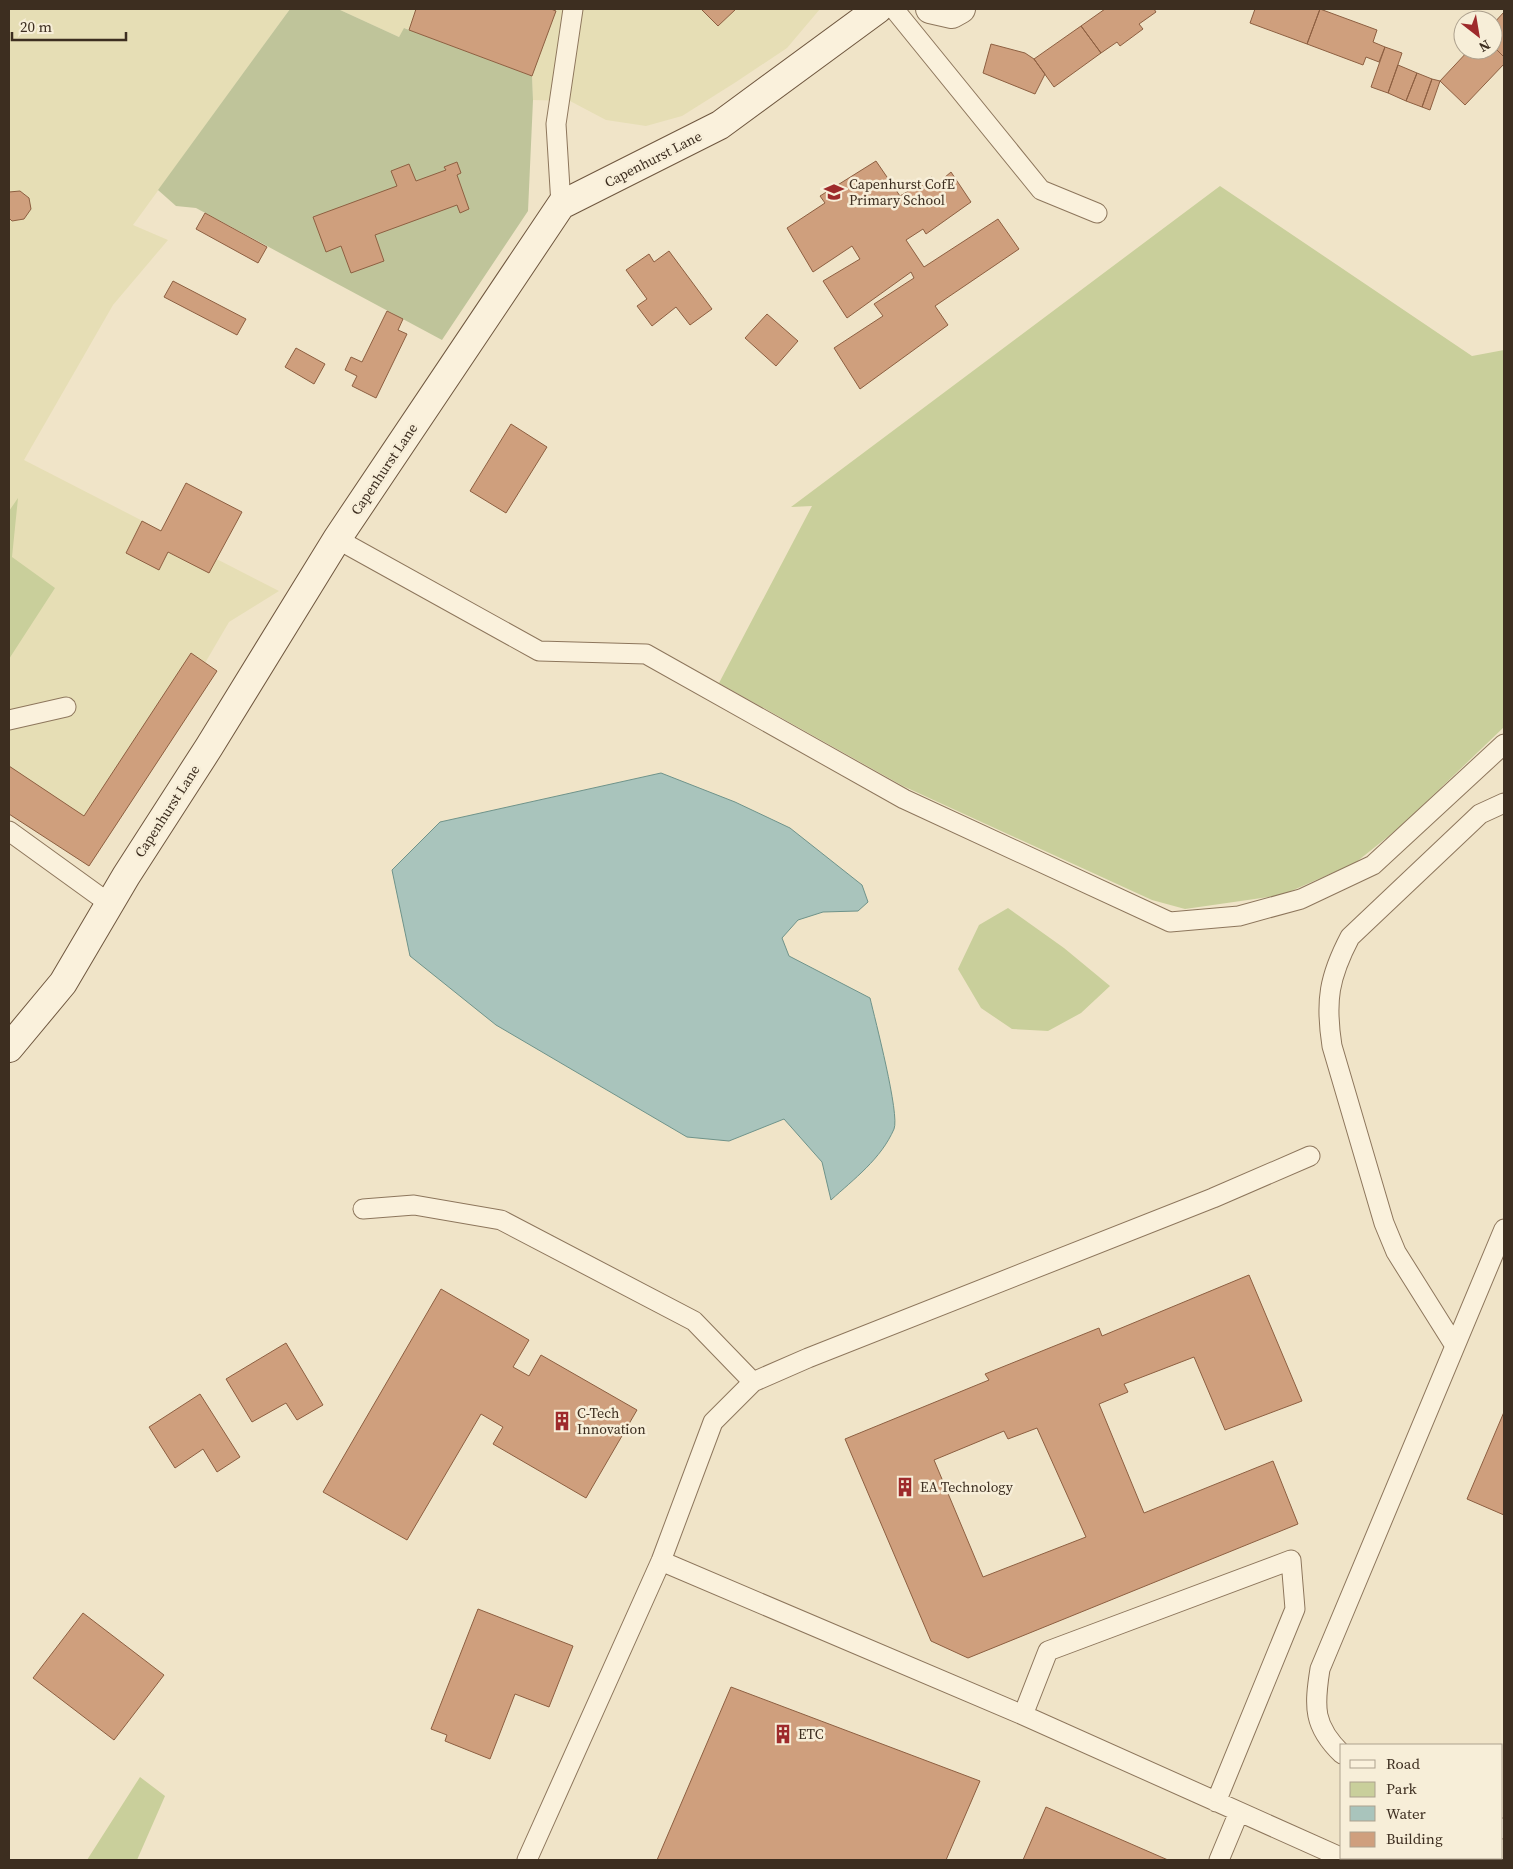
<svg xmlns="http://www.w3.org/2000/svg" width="1513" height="1869" font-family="'Source Serif 4',serif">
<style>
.farmland{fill:#e6deb5}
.green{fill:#c9cf9b}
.cemetery{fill:#bfc49a}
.water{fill:#a9c4bc;stroke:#6f938a}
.building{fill:#cf9f7d;stroke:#8d5f41;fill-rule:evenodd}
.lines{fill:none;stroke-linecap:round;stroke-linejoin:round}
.lane-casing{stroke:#8d765c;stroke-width:21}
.street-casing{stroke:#8d765c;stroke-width:30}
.secondary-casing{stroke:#6f573f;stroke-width:30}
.lane{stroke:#faf1dc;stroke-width:19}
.street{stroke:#faf1dc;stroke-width:28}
.secondary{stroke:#faf1dc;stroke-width:28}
.labels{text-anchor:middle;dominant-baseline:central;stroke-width:5;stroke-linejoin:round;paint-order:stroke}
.street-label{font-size:14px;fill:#3d2e20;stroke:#f7eed8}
.poi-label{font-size:14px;fill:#3d2e20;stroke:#f7eed8;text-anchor:start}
</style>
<rect width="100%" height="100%" fill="#f0e4c8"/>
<path class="farmland" d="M9,9H290L133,225L168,240L113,305L24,460L279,591L229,622L205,663L217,671L89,866L9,814Z
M338,9H820L787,48L736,82L682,116L646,126L606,120L570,101L533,100L532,76L405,28L399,37Z"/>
<path class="green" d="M1220,186L1472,356L1504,350V727L1400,827L1355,863L1282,895L1185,909L1152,900L903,786L719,683L812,506L791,507Z
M18,498L12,557L55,588L9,659V511Z
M1008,908L1064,948L1110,986L1081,1013L1048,1031L1012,1029L981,1008L958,969L979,925Z
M140,1777L165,1796L137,1860H87Z"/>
<path class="cemetery" d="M290,9H338L399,37L404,28L532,76L533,100L528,211L442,340L196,208L176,206L158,190Z"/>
<path class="water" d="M661,773L735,802L790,828L862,885L868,902L858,911L823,912L798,920L782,938L789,956L870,998C875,1019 900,1115 894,1129C881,1159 854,1179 831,1200L822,1162L784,1119L729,1141L687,1137L496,1025L410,956L392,870L440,822Z"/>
<path class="building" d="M416,9H551L556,11L532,76L409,30Z
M701,9H736L718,26Z
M1105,9H1154L1156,12L1139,24L1143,29L1120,46L1117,42L1101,53L1081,26Z
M1255,9H1320L1307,44L1250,23Z
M1320,9L1377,30L1373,42L1385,47L1379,62L1366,57L1363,65L1307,44Z
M1504,12V57L1493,46V24Z
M1081,26L1101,53L1054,87L1034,59Z
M991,44L1025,53L1034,59L1045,74L1035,94L983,73Z
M1493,46L1504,57V64L1465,105L1440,81L1469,50H1493Z
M1385,47L1402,53L1388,93L1371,87Z
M1398,65L1417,73L1406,101L1388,93Z
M1417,73L1432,79L1422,107L1406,101Z
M1432,79L1440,81L1430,110L1422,107Z
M876,161L900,196L932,177L937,184L951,172L971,202L926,234L923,229L906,240L924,267L998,219L1019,249L935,306L948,325L860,389L834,348L883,316L874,304L914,278L911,272L847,318L823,281L860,259L852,246L813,272L787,228L825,203L820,196Z
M457,162L461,173L457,175L469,209L460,213L457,205L375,235L384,261L351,273L341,246L326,252L313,217L397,186L391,171L409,164L416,181L446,170L444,167Z
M20,191L29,198L31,209L24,219L12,221L9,218V192Z
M205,213L267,247L258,263L196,229Z
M669,251L712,309L690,325L676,307L652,326L637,306L647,299L626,270L649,254L654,262Z
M173,281L246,319L237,335L164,297Z
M387,311L403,319L398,330L407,334L376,398L352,386L357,376L345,370L351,357L362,362Z
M767,314L798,341L776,366L745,338Z
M296,348L325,364L314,384L285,367Z
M511,424L547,447L506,513L470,491Z
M186,483L242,512L209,573L168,552L159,570L126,553L142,521L161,531Z
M191,653L217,671L89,866L9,814V766L84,816Z
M1249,1275L1302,1401L1225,1430L1194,1357L1124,1384L1128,1392L1099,1404L1144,1513L1273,1461L1298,1524L968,1658L931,1641L845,1439L989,1380L985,1374L1099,1328L1102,1336ZM1037,1428L1086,1537L983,1577L934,1460L1004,1431L1008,1439Z
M441,1289L529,1340L513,1367L529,1376L541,1355L637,1410L586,1498L493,1444L503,1427L481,1414L407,1540L323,1492Z
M286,1343L323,1405L297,1420L286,1403L252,1422L226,1379Z
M200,1394L240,1457L217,1472L203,1449L175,1468L149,1427Z
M1504,1412V1515L1467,1499Z
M478,1609L573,1646L549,1707L515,1694L490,1759L445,1741L447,1735L431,1729Z
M83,1613L164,1675L114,1740L33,1678Z
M731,1687L980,1781L946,1860H657Z
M1046,1807L1168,1860H1023Z"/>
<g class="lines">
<defs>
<path id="lane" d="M894,9L1041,190L1097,213
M561,205L556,124L573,9
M337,539L539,651L646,654L904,799L1170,922L1239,916L1301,899L1373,865L1504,744
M9,720L66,707
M9,831L110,904
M363,1209L414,1205L501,1220L694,1321L753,1382
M1455,1346L1396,1252L1384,1223L1332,1046C1325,1001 1329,977 1350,937L1480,814L1504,803
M661,1561L1023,1715L1347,1860
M1023,1715L1048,1651L1291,1560L1295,1609L1216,1802
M1342,1754C1313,1726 1314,1707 1320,1669L1504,1229
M1502,1828L1504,1829
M527,1860L661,1561L713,1422L753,1382L808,1358L1213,1198L1310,1156
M1219,1860L1239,1812"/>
<path id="street" d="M930,9L952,14L961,9"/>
<path id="secondary" d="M9,1048L63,983L126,876L209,747L337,539L561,205L720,125L878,9"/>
</defs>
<use href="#lane" class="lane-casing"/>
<use href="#street" class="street-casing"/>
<use href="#secondary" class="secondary-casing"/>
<use href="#lane" class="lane"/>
<use href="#street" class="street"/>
<use href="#secondary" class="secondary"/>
</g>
<defs>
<symbol id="school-bare" viewBox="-9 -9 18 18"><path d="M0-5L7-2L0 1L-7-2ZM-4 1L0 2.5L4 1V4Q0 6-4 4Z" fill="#9e2a2b" stroke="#f7eed8" stroke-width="2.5" paint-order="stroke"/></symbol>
<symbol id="building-bare" viewBox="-9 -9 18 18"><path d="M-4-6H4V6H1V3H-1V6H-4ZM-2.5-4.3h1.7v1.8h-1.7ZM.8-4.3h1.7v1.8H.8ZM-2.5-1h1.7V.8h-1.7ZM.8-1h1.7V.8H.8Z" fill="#9e2a2b" stroke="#f7eed8" stroke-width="2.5" paint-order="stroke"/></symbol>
</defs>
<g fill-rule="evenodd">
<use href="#school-bare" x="820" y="178" width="28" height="28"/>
<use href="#building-bare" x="548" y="1407" width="28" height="28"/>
<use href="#building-bare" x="891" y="1473" width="28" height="28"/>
<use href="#building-bare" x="769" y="1720" width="28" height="28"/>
</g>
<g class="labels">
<g class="street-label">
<text transform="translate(653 159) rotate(-27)">Capenhurst Lane</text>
<text transform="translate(384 469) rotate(-56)">Capenhurst Lane</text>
<text transform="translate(167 811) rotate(-57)">Capenhurst Lane</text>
</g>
<g class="poi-label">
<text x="849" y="184">Capenhurst CofE<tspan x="849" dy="16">Primary School</tspan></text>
<text x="577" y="1413">C-Tech<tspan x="577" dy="16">Innovation</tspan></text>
<text x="920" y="1487">EA Technology</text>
<text x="798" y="1734">ETC</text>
</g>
</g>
<rect width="1513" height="1869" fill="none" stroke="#3d2e20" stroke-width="20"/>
<rect x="1340" y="1744" width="162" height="115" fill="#f7eed8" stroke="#ada18e"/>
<rect x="1350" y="1760" width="25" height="8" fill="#faf1dc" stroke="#ada18e"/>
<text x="1386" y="1769" font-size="15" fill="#3d2e20">Road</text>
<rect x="1350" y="1782" width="25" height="15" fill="#c9cf9b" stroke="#ada18e"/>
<text x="1386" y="1794" font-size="15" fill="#3d2e20">Park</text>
<rect x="1350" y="1806" width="25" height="15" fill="#a9c4bc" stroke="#ada18e"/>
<text x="1386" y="1819" font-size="15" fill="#3d2e20">Water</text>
<rect x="1350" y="1832" width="25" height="15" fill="#cf9f7d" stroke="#ada18e"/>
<text x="1386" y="1844" font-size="15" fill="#3d2e20">Building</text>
<g transform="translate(1478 35) rotate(149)"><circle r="24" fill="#f7eed8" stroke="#ada18e"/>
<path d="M0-4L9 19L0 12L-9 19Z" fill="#9e2a2b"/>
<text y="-8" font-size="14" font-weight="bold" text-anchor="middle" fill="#3d2e20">N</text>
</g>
<path d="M12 32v8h114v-8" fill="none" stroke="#3d2e20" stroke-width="2.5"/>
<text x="20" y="32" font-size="15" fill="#3d2e20" stroke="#f7eed8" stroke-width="4" paint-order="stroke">20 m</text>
</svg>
